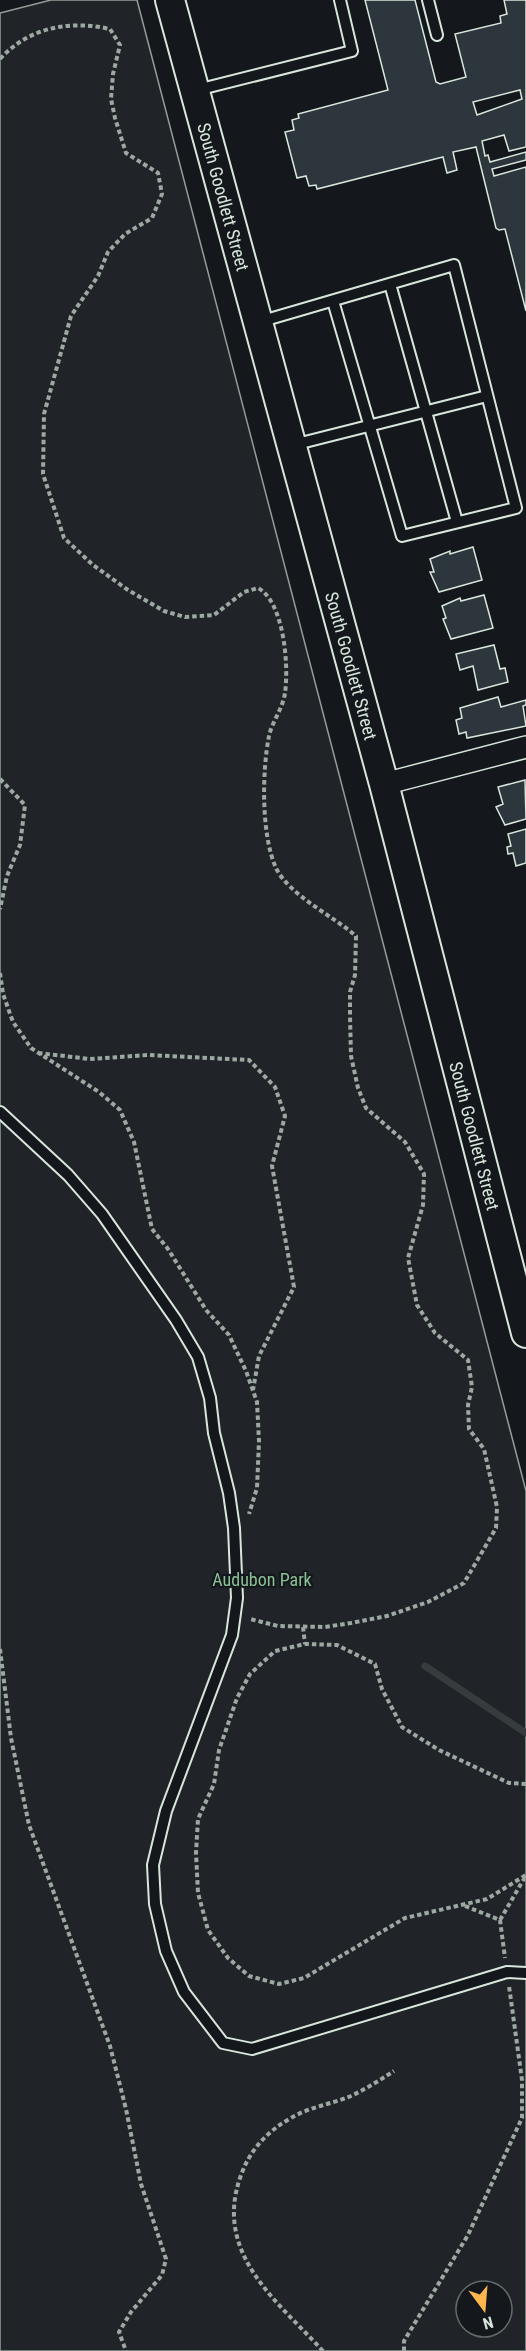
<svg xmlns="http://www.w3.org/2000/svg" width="526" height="2351" font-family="'Roboto Condensed',sans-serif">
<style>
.green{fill:#202428;stroke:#939e99;stroke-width:1.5;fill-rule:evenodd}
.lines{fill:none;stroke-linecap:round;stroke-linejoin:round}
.stream{stroke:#363b3e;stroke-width:7}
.building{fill:#2c363c;stroke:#d8e6dc;stroke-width:1.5;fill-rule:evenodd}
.service-casing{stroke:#d8e6dc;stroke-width:14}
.minor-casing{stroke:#d8e6dc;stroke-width:24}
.secondary-casing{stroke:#d8e6dc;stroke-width:32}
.path{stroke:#9da8a2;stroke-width:4;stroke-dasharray:4.5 3;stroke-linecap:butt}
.service{stroke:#14181c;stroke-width:10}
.minor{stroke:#14181c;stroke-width:21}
.secondary{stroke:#14181c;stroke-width:28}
.labels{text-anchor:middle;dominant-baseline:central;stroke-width:4.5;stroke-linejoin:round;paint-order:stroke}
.street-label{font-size:18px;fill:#d8e6dc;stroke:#14181c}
.park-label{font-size:18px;fill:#8ac095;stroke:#14181c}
</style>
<rect width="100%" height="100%" fill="#14181c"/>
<path class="green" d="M51,0H137L526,1491V2351H0V13ZM466,2291H502V2327H466Z"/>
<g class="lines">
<path class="stream" d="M425,1666L526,1733"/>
</g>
<path class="building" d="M365,0H415L436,82L440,84L466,77L455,34L501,23L500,16L507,14L504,0H526V147L509,151L504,135L482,141L485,156L488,155L490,162L526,152V160L492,169L494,176L526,167V311L505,229L499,230L496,228L476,147L453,152L457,170L447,173L443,157L317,189L316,185L309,186L306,176L297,178L285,132L294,130L292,120L299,118L298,114L388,90ZM520,90L522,99L477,115L473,102Z
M473,547L482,580L439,592L430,572H434L430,559L450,551V554Z
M484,595L493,628L451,639L443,619L446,618L442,606L460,598L461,601Z
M494,645L500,669L505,668L508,682L478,690L473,666L460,670L456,654Z
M498,697L501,707L526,700V705L523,706L526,726L467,738L466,732L459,734L456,720L462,718L460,708Z
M525,780L526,819L505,825L496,807L503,804L498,787Z
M526,829V863L516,866L513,853L508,854L507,847L511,846L508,834Z"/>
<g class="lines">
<defs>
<path id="service" d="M428,0L437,35
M197,90L352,51L340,0
M390,284L457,522
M259,322L454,265L516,508L402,536L333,301
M293,445L487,396
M0,1112L68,1175L102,1214L176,1320L198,1357L210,1398L214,1433L229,1493L234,1528L237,1598L232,1635L166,1811L153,1865L155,1904L166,1951L184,1992L223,2043L252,2049L507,1972L526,1973"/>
<path id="minor" d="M384,784L526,747"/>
<g id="secondary">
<path id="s1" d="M170,0L384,784L526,1333"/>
</g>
</defs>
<use href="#service" class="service-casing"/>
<use href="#minor" class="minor-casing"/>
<use href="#secondary" class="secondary-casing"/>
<path class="path" d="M0,59C29,27 70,20 110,29L120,45L113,74L111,99L115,118L126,153L158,173L162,194L152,218L125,234L108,252L98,276L71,316L44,414L43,474L64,538L93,565L128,590L164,611L185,617L214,615L244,592L258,588C284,602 289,665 285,693C283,708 272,722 269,736C262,771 261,835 276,868C289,895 333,916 356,936L355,975L350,992V1016L351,1056L358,1088L366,1108L405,1142L424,1174L423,1205L408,1258L417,1305L435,1333L468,1360L472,1387L468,1405L469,1429L484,1449L497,1507L496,1528L464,1583L428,1602L387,1616L351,1623L325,1627L278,1626L250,1619
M0,779L25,805L20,845L7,876L0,909
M0,973L3,994L13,1022L31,1048L99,1092L120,1110L134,1142L152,1229L168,1249L206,1310L229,1335L246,1371L257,1402L259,1441L257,1488L249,1514
M38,1053L90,1059L148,1055L249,1060L275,1087L285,1116L272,1166L294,1287L259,1356L253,1390
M303,1627L305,1644
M0,1649L11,1738L29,1825L110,2046L126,2109L141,2184L166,2259L162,2275L131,2312L119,2332L126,2351
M526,1784L509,1783L439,1750L402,1727L382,1689L375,1664L337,1645L305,1644L275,1651L250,1674L237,1698L219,1750L214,1784L198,1819L196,1853L198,1893L208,1930L228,1958L249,1976L279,1984L304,1978L405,1918L487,1899L526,1875
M465,1906L500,1920L505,1958
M500,1920L525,1877
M323,2351C277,2301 214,2254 240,2178C249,2151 266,2132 291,2118C309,2107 332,2104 351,2096C366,2089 380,2080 394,2071
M404,2351V2341L468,2235L522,2118V2080L509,1986"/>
<use href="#service" class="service"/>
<use href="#minor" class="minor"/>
<use href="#secondary" class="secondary"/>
</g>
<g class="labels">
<g class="street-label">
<text stroke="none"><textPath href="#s1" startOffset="204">South Goodlett Street</textPath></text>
<text stroke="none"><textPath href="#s1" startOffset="690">South Goodlett Street</textPath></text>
<text stroke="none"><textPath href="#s1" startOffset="1176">South Goodlett Street</textPath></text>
</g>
<g class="park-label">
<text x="262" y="1579">Audubon Park</text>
</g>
</g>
<g transform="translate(484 2309) rotate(164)"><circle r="28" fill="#14181c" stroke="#626a69" stroke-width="1.5"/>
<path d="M0-4.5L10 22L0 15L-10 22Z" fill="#ffb74d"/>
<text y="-9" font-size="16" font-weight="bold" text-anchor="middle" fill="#d8e6dc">N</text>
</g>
</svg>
